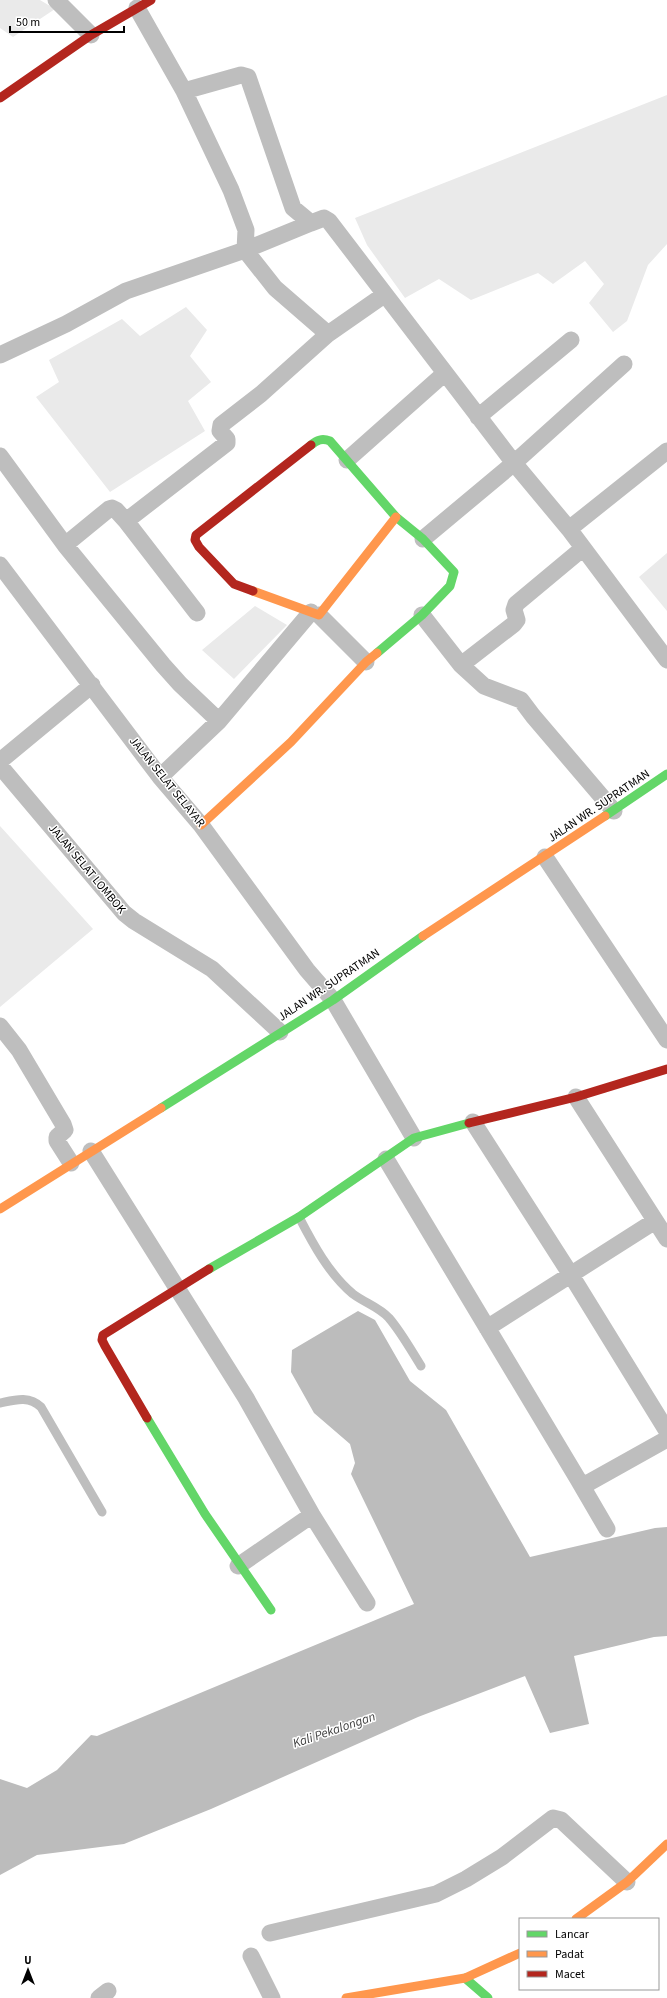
<svg xmlns="http://www.w3.org/2000/svg" width="667" height="1998" font-family="'Source Sans 3',sans-serif">
<style>
.green{fill:#eaeaea}
.water{fill:#bcbcbc}
.lines{fill:none;stroke-linecap:round;stroke-linejoin:round}
.lane{stroke:#bebebe;stroke-width:9}
.street{stroke:#bebebe;stroke-width:17}
.fast{stroke:#63d668;stroke-width:9}
.slow{stroke:#ff974d;stroke-width:9}
.jam{stroke:#b3261e;stroke-width:9}
.labels{text-anchor:middle;dominant-baseline:central;stroke-width:3;stroke-linejoin:round;paint-order:stroke}
.street-label{font-size:12px;fill:#000;stroke:#fff}
.water-label{font-size:13px;font-style:italic;fill:#414141;stroke:#fff}
</style>
<rect width="100%" height="100%" fill="#fff"/>
<path class="green" d="M0,0H40L55,9L13,37L0,28Z
M667,95V244L648,265L627,321L613,332L589,303L604,284L585,261L553,284L538,273L471,300L439,279L405,298L367,245L355,218Z
M186,307L207,330L190,356L211,382L188,401L205,431L110,492L36,397L59,382L49,360L122,319L140,336Z
M667,553V611L639,577Z
M255,606L287,625L234,679L202,650Z
M0,826L93,929L0,1007Z"/>
<path class="water" d="M358,1311L375,1320L410,1381L446,1410L530,1557L655,1528L667,1527V1636L654,1637L574,1656L589,1724L550,1733L525,1676L418,1717L211,1809L124,1844L37,1855L0,1875V1779L27,1788L57,1770L91,1735L97,1736L414,1604L351,1474L355,1463L350,1444L314,1413L291,1372L292,1350Z"/>
<g class="lines">
<path class="lane" d="M299,1217C313,1244 329,1274 353,1294C365,1303 379,1307 389,1318C401,1332 411,1350 421,1366
M0,1403C14,1400 29,1395 41,1407L102,1512"/>
<path class="street" d="M56,0L91,35
M184,91L241,75L248,77L293,208L311,223L324,218L329,221L514,463L569,529L667,660
M328,334L384,295
M0,355L66,324L126,291L245,250L311,223
M478,417L571,340
M0,456L65,545L163,665L180,684L219,721
M347,460L445,373
M126,521L197,613
M569,529L667,451
M423,539L514,463L624,364
M65,545L109,509L112,508L116,510L126,521L227,443V439L220,431L221,425L261,394L328,334L275,288L245,250L246,230L231,190L184,91L137,8
M0,565L160,777L201,825L307,970L333,1000L414,1138
M319,615L366,662
M422,615L461,665L484,686L521,700L533,716L614,811
M461,665L514,624L517,620L514,610L516,604L582,549
M0,761L92,685
M0,766L124,913L134,921L212,969L280,1032
M160,777L219,721L311,612
M545,857L667,1040
M0,1026L19,1050L63,1124L65,1130L57,1137V1141L71,1163
M576,1097L667,1239
M473,1122L571,1275L667,1431
M91,1151L246,1398L312,1515L367,1603
M386,1159L579,1481L585,1484L590,1482L667,1439
M487,1328L655,1221
M579,1481L607,1529
M238,1566L312,1515
M270,1933L436,1894L466,1879L502,1857L553,1818L561,1820L627,1882
M251,1956L272,1998
M99,1998L108,1991"/>
<path class="fast" d="M311,445C317,440 322,438 330,441L396,517L423,539L454,572L450,586L422,615L377,653
M605,816L667,774
M161,1108L333,1000L423,936
M209,1269L299,1217L414,1138L469,1123
M147,1418L205,1514L271,1610
M465,1978L488,1998"/>
<path class="slow" d="M253,591L319,615L396,517
M201,825L291,742L366,662L377,653
M423,936L605,816
M0,1209L161,1108
M576,1919L627,1882L667,1844
M346,1998L465,1978L520,1953"/>
<path class="jam" d="M0,98L91,35L151,0
M253,591L234,584L199,547L195,540L196,535L311,445
M469,1123L576,1097L667,1069
M147,1418L105,1346L102,1340L103,1335L209,1269"/>
</g>
<g class="labels">
<g class="street-label">
<text transform="translate(167 782) rotate(51)">JALAN SELAT SELAYAR</text>
<text transform="translate(599 806) rotate(-34)">JALAN WR. SUPRATMAN</text>
<text transform="translate(87 869) rotate(50)">JALAN SELAT LOMBOK</text>
<text transform="translate(329 985) rotate(-34)">JALAN WR. SUPRATMAN</text>
</g>
<g class="water-label">
<text transform="translate(334 1730) rotate(-19)">Kali Pekalongan</text>
</g>
</g>
<rect x="519" y="1918" width="140" height="72" fill="#ffffff" stroke="#999999"/>
<rect x="527" y="1931" width="20" height="6" fill="#63d668" stroke="#999999"/>
<text x="555" y="1938" font-size="12" fill="#000000">Lancar</text>
<rect x="527" y="1951" width="20" height="6" fill="#ff974d" stroke="#999999"/>
<text x="555" y="1958" font-size="12" fill="#000000">Padat</text>
<rect x="527" y="1971" width="20" height="6" fill="#b3261e" stroke="#999999"/>
<text x="555" y="1978" font-size="12" fill="#000000">Macet</text>
<g transform="translate(28 1970)" stroke="#ffffff" stroke-width="3" paint-order="stroke">
<path d="M0-3L7 15L0 10L-7 15Z" fill="#000000"/>
<text y="-6" font-size="11" font-weight="bold" text-anchor="middle" fill="#000000">U</text>
</g>
<path d="M10 26v6h114v-6" fill="none" stroke="#000000" stroke-width="2"/>
<text x="16" y="26" font-size="12" fill="#000000" stroke="#ffffff" stroke-width="3" paint-order="stroke">50 m</text>
</svg>
